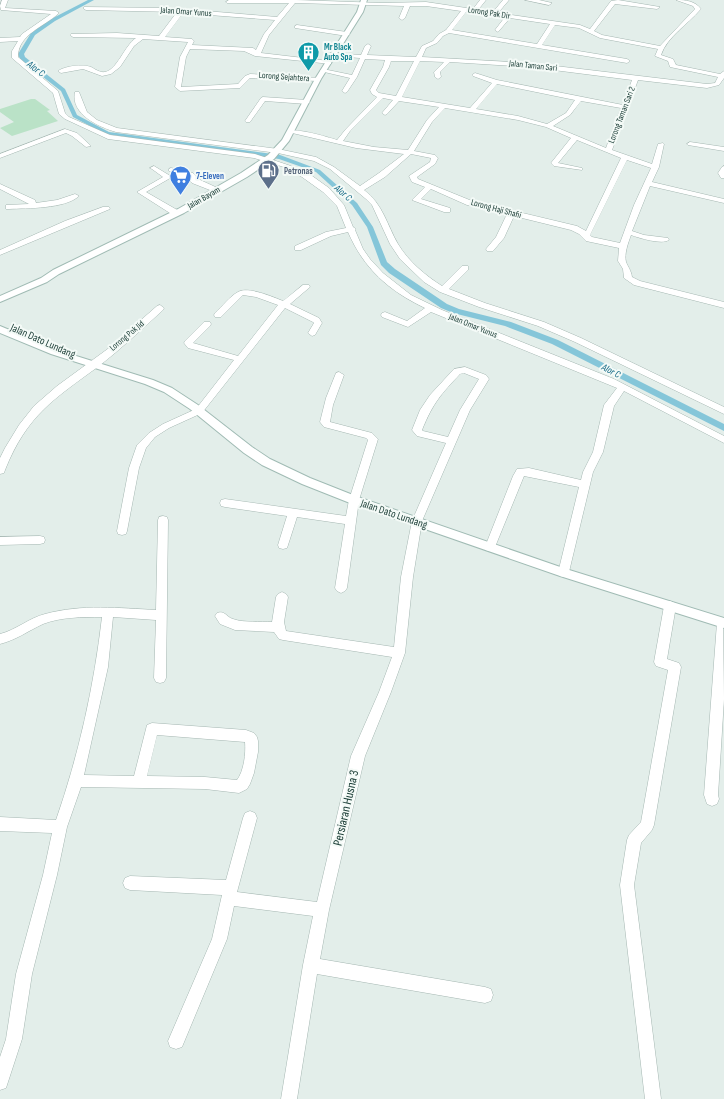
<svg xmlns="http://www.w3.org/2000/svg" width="724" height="1099" font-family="'Sofia Sans Condensed',sans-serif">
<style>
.green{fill:#bae2c7}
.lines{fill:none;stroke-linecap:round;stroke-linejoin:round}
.canal{fill:#85c6d9;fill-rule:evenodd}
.minor-casing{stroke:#a5b7b2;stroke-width:1}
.secondary-casing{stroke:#a0bbb4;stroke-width:2}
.minor{fill:#fff;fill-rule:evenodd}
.secondary{fill:#fff;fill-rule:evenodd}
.labels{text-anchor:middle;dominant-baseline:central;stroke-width:4;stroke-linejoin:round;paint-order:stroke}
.far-street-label{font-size:9px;fill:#20423b;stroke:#f4faf7}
.far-culture-label{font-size:9px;font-weight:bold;fill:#0d838f;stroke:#f4faf7;text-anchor:start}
.far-service-label{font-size:9px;font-weight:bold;fill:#4e5e75;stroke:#f4faf7;text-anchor:start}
.far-shop-label{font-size:9px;font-weight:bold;fill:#366cbe;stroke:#f4faf7;text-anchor:start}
.far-water-label{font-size:10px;font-style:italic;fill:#136985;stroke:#f4faf7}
.street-label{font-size:11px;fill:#20423b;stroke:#f4faf7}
.near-street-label{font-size:13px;fill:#20423b;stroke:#f4faf7}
</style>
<rect width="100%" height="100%" fill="#e3eeea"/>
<path class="green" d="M31,99H35L50,110L47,111L58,121L12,136L0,128L14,122L0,112V109Z"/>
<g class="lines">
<path class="canal" d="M88,0H94L55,21L35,35L24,54L25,57L65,89L77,115L109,132L280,155L320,170L357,203L373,227L387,262L395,269L447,304L459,309L511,322L558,340L724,424V431L552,344L505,326L453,313L441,308L389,273L381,265L367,227L352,205L316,172L279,159L105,134L73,117L61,91L20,59L18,54L31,33L51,19Z"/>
<defs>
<path id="minor" d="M2,0H8L5,8L56,11L59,13C44,27 18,34 18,57L58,91L65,113L69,117L110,135L255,154L288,165L308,173L329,188L344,205L353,227L356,229L355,230L363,249L370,259L383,273L411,295L442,310L614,379L724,436V443L624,391L614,406L603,452L593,472L568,576L564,577L560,576L558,573L579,487L524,476L495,547L494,550L490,551L486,550L485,547L513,476L517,469L529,468L581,480L583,472L593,452L604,405L617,388L431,312L408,327L382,317L381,315L382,313L385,312L407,321L425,308C389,291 364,269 348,232L331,236L301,250H295V246L326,232L346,228L337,206L323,192L302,177L284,167L254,158L108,139L65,119L59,114L53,93L12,58V51L18,41L0,42V38L20,37L22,34L51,14L1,10L0,6Z
M229,0H296L382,3L426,2L473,9L480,0H486L478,10L493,12L503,0H509L498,13L580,25L590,29L611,1L618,0L660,7L657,9L615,4L594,31L602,35L660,46L695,9L693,6L676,0C686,0 695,1 701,9L700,10C688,24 667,37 661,55L673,59L676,65L720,74L724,71V78L719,85L707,88L638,80L612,150L652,164L658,144L663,143L664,144L659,167L652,182L724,199V203L650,186L632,231L644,235L668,238L669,240C662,245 639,238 631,235C628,243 624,254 626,262C628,267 631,270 632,277L640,281L724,302V308L634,285L624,278L623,269L618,261L619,248L586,241L579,234L571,230L514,216L504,238L493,251H487L486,249L496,237L507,214L467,205L431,189L421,199L450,208V212H444L412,200L425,187L412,182L409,176L430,162L431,158L411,154L385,177L364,190C383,204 387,225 398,244C408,261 426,276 442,286L462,266H468V270L449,289L485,303L544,322L581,338L724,407V414L575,342L538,326L479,307L440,292L424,282L400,259L390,244L372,205L366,199L330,169L314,161L278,153L116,132C99,127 70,114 75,92H79L87,112L97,120L117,128L278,149L316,157L334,167L360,186L379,173L404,154L356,148L288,132C295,127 327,137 337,140L346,129L377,97L372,94L370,90L383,67L385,60L365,59L357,77L347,92L345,93L342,91L350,78L320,71L323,69L352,75L360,58L334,56L331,54L332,53L361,55L365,46L368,44L371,46L367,55L416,57L422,46L433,41L439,34L446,30L461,11L426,6H410L405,18L402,20L399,18L404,6L295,3L269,35L261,53L329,61L331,62V64L255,56L244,51L190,49L186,57L181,87L238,84L245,76L250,74L320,78L321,79L318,81L250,78L240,88L180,91L175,87L180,57L188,42L143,39L134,46L120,67L111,74L102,76L83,69L61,73L58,71C65,66 82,64 91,67C95,69 100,73 105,72C117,70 125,45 136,38L73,37L70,35L71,34L117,33L159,36L177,12L86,10L84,9V7L170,8L277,17L289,3H227L226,2ZM466,12L505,17L495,30L498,32L510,18L550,24L537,44L452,30ZM183,13L275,20L264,34L256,50L253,48L192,45L194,41L192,39L165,37ZM555,25L579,28L600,38L658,49L655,56L668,61L670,67L718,77L715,83L707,84L530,63L422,57L426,48L437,43L443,36L449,33L627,63L630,61L627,59L542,45ZM391,61H414L396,96L379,93L376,90L389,67ZM420,61L444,62L434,72L435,77L438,79L441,77L440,72L450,62L530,67L632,80L623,105L497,80L475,73L472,75L473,76L492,83L470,108L402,97ZM497,84L575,100L566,113L547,124L518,116L476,109ZM383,98L393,100L382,113L385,115L387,114L399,101L439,107L427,120L408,150L374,147L343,141L350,131ZM581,101L621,108L606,148L553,126L570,115ZM445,108L518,120L546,127L571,138L551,163L554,166L582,170V168L558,163L577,140L621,158L586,231L577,226L472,201L418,179L417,177L435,164L438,158L435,155L414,151L432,122ZM627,160L651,168L634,205L620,243L592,237L590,235Z
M525,0H539L552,3L549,5Z
M297,25L347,32L350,34L347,36L295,28V26Z
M263,97L307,100L310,102L307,104L265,101L250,122H246L245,121L261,98Z
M65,129L77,133L91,146L86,147L72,136L66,133L0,158V154Z
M690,142L724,147V151L688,145L687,144Z
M154,166L172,177L146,192L179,211V215H173L137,192L163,177L152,169L150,168Z
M724,166V178H721L718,173L722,167Z
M171,168L193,173L198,179L222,190L221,192H215L192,183L187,177L169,171V169Z
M0,184L35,200L36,203L57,200L75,194L79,196C65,209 27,208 9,209H6V205L29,204L0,189Z
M103,207H109L110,209L0,255V250L65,221Z
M303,285H309L310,287L290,304L319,318L322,323L315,335L312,336L308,333L314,323L313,322L285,308L202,413L169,428L155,437L146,448L139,468L127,531L126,534L122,535L118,534L117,531L129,468L137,445L149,433L163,424L196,409L234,360L188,348L184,343L185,341L204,322H210L211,324L210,326L193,343L238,356L278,305L256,297L243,295L221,317H215L214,315L215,313C222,307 230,296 238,292C248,286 273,297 283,301Z
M160,305L164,308L163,310C142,329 121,349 99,366C54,399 27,415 5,470L4,473L0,474V458L5,448L19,425L34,406L57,386L109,348L157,306Z
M465,367L486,375L489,379L470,410L422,521L413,577L405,653L391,692L365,756L329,910L320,959L485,987L491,989L493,995L491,1001L485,1003L317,974L297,1099H281L303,965L313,916L234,906L227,939L182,1047L176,1049L170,1047L168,1041L212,939L222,895L130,890L125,888L123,883L125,878L130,876L226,880L243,818L245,813L250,811L255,813L257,818L237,892L317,902L351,756L379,692L392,657L283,640L279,639L274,632L235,630L220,624L215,616L217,613C225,610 226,617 233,619C244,623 260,621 272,622L276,597L278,594L282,592L286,594L288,597L284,622L286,631L394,647L401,577L412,521L446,443L417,436L412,430L420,410L430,395L454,369ZM464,373L479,379L460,410L448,437L423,431L422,430C433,403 441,394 460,374Z
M339,372L344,375L333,405L330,422L372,433L378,439L359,500L347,588L345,591L341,593L337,591L335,588L345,524L297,517L288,545L287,548L283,549L279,548L278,545L287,516L225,507L221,506L220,503L221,500L225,499L346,516L349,500L368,440L366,438L324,427L320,422L326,398L336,373Z
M163,516L167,517L168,520L166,678L164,682L160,683L156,682L154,678L156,620L113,617L108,667L84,775L134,776L146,729L147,725L152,723L246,730L254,733L257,737L258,741V752L254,773L250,784L247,789L239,793L205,789L81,787L67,827L57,875L32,974L22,1039L6,1088L0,1090V1057L6,1039L16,974L43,875L52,833L0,831V817L56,820C79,754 94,686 102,617C82,617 61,617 43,624C28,631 16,640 0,644V634C16,630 29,618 45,614C82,604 119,608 156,610L158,520L159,517ZM157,735L245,742C246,753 244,771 237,780L205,777L147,776Z
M40,536L44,537L45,540L44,543L40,544L0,545V537Z
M670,601L674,603L676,606L667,659L679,663L681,667L654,825L652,830L641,843L634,885L661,1099H645L620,885L627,840L629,835L641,822L668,670L656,666L654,662L664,606L666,603Z
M723,618L724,699L718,795L719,799L717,804L712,806L707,804L704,795L717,623L719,620Z"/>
<path id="secondary" d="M361,0H367L363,12L321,79L289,141L274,159L247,177L184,213L59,274L47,282L0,302V296L41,278L53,270L178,209L241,173L268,155L282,140L315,79L357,12Z
M0,326L57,350L153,380L172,388L198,405L252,447L270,459L310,478L358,497L566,569L724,618V628L560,576L350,503L302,484L262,465L244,453L190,409L164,392L145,384L51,354L0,333Z"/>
</defs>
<use href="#minor" class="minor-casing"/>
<use href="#secondary" class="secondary-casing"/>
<use href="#minor" class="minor"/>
<use href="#secondary" class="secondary"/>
</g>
<defs>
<symbol id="building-pin" viewBox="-11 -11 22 30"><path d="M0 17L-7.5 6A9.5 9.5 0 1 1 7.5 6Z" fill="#0f9aa8" stroke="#f4faf7"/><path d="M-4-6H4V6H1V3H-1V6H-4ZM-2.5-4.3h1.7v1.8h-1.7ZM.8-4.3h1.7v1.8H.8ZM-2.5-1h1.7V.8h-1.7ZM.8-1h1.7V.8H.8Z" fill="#fff"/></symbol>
<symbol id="fuel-pin" viewBox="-11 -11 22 30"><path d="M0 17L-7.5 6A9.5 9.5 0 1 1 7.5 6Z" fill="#5c6f8a" stroke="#f4faf7"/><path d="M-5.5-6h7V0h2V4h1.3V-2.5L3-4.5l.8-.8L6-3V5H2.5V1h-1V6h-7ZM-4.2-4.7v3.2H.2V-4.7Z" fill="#fff"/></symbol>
<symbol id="supermarket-pin" viewBox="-11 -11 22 30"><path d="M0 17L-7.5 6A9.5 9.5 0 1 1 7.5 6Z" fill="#3f7fe0" stroke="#f4faf7"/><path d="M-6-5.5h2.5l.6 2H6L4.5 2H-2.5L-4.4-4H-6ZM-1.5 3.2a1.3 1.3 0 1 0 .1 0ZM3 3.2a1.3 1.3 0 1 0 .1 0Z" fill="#fff"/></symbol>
</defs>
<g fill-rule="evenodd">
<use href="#building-pin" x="296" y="40" width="25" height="34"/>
<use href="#fuel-pin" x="256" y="158" width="25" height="34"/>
<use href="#supermarket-pin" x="168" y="164" width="25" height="34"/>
</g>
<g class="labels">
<g class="far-street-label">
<text transform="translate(186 12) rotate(4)">Jalan Omar Yunus</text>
<text transform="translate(489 13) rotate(9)">Lorong Pak Dir</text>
<text transform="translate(533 66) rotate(6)">Jalan Taman Sari</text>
<text transform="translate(284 77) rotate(4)">Lorong Sejahtera</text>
<text transform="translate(622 115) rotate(-69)">Lorong Taman Sari 2</text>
<text transform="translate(204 198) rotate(-30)">Jalan Bayam</text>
<text transform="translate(496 209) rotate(15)">Lorong Haji Shafii</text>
<text transform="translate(473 326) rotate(22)">Jalan Omar Yunus</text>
<text transform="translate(127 336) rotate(-40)">Lorong Pok Jid</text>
</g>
<g class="far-culture-label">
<text x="324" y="47">Mr Black<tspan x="324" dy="10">Auto Spa</tspan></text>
</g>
<g class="far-service-label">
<text x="284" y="171">Petronas</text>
</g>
<g class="far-shop-label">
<text x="196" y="176">7-Eleven</text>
</g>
<g class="far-water-label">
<text transform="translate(36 69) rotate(37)">Alor C</text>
<text transform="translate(343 193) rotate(41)">Alor C</text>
<text transform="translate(611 371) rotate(27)">Alor C</text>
</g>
<g class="street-label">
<text transform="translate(43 341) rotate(24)">Jalan Dato Lundang</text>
<text transform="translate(394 514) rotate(19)">Jalan Dato Lundang</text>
</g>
<g class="near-street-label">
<text transform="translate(346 808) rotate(-77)">Persiaran Husna 3</text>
</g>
</g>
</svg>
